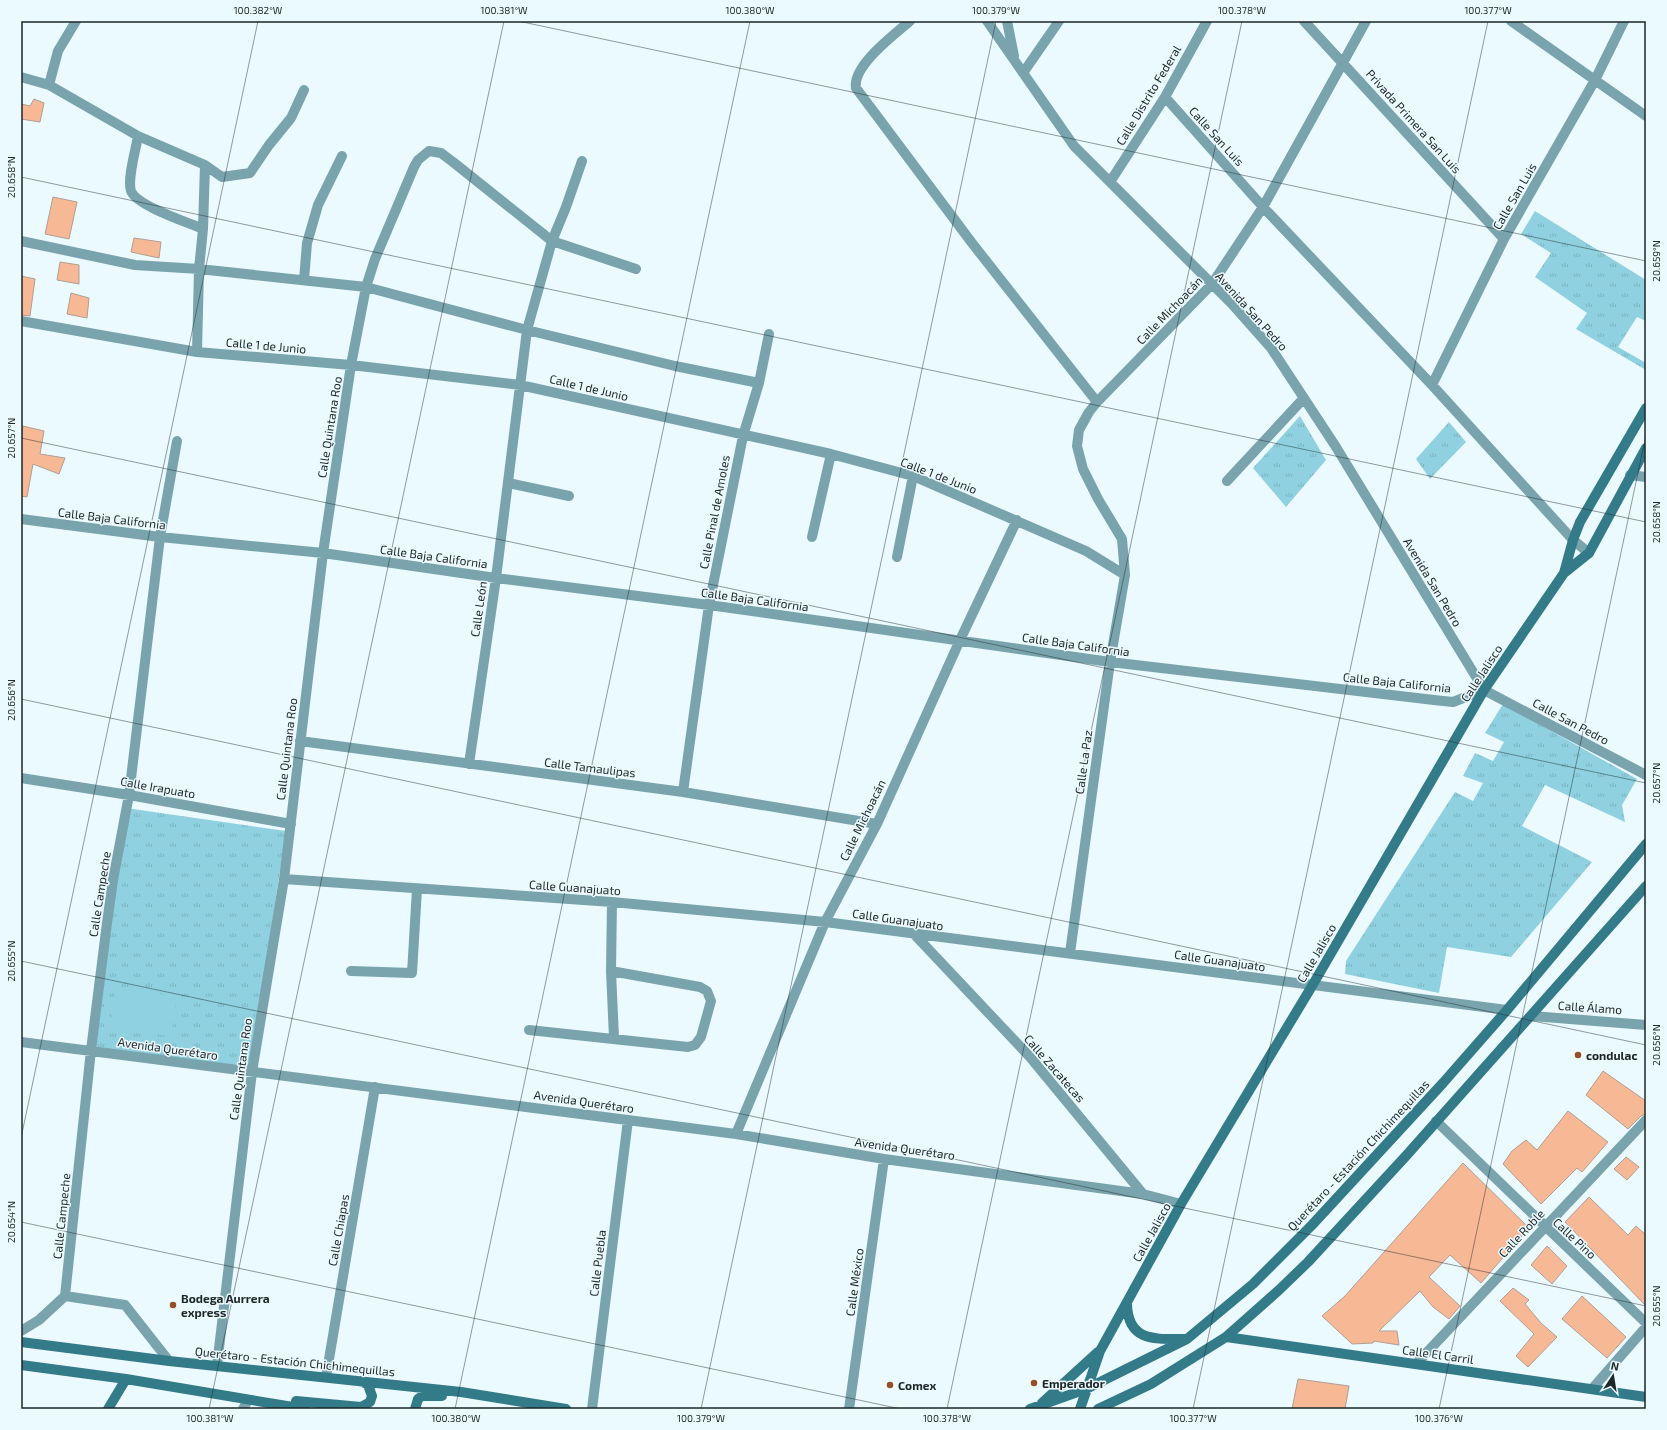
<svg xmlns="http://www.w3.org/2000/svg" width="1667" height="1430" font-family="'Exo 2',sans-serif">
<style>
.grass{fill:url(#grass-tufts)}
.pitch{fill:#8fd1e0}
.building{fill:#f7b995;stroke:#b19d92}
.lines{fill:none;stroke-linecap:round;stroke-linejoin:round}
.street{stroke:#79a4ae;stroke-width:10}
.secondary{stroke:#347b8a;stroke-width:10}
.ticks{fill:none;stroke:#1d2628;stroke-width:1;stroke-opacity:0.45}
.poi-dot{fill:#945023;stroke:#ebfafe;stroke-width:1.5}
.labels{text-anchor:middle;dominant-baseline:central;stroke-width:3;stroke-linejoin:round;paint-order:stroke}
.street-label{font-size:12px;fill:#1d2628;stroke:#ebfafe}
.poi-label{font-size:12px;font-weight:bold;fill:#1d2628;stroke:#ebfafe;text-anchor:start}
.neatline{fill:none;stroke:#1d2628;stroke-width:1.5}
.ticks-label{font-size:10px;text-anchor:middle;fill:#1d2628}
</style>
<defs>
<pattern id="grass-tufts" width="24" height="20" patternUnits="userSpaceOnUse"><rect width="24" height="20" fill="#8fd1e0"/><path d="M3 7l-1-3M5 7V3M7 7l1-3M15 17l-1-3M17 17v-4M19 17l1-3" fill="none" stroke="#7bb3c0"/></pattern>
</defs>
<rect width="100%" height="100%" fill="#ebfafe"/>
<path class="grass" d="M1535,211L1646,280V321L1637,317L1618,347L1646,363V370L1576,329L1587,313L1535,277L1551,253L1521,234Z
M1300,416L1326,460L1286,507L1253,468Z
M1449,422L1466,442L1430,479L1416,459Z
M1503,704L1637,779L1622,805L1625,822L1545,785L1522,826L1592,862L1511,957L1447,947L1439,993L1345,974L1346,961L1455,792L1473,801L1483,783L1463,776L1475,753L1493,761L1504,742L1485,733Z
M126,808L286,831L250,1069L93,1048Z"/>
<path class="pitch" d="M116,988L177,997L171,1036L110,1027Z"/>
<path class="building" d="M34,99L44,103L40,122L21,119V104L30,106Z
M53,197L77,202L69,239L45,234Z
M134,238L161,242L159,258L131,252Z
M60,262L79,265V284L57,280Z
M21,276L35,279L30,316L21,315Z
M71,293L89,298L87,318L67,314Z
M23,426L44,431L40,454L65,458L59,474L33,464L27,497L21,496V443Z
M1603,1071L1646,1101V1114L1641,1116L1628,1129L1586,1095Z
M1568,1111L1608,1142L1582,1172L1577,1168L1541,1204L1503,1164L1512,1151L1526,1140L1537,1150Z
M1626,1157L1639,1167L1627,1180L1614,1169Z
M1463,1163L1529,1228L1481,1283L1450,1255L1429,1277L1460,1306L1449,1319L1433,1307L1420,1291L1379,1331H1397L1399,1345L1374,1341L1373,1343L1352,1344L1322,1316L1345,1296Z
M1589,1197L1628,1235L1636,1226L1646,1235V1306L1565,1222Z
M1547,1246L1567,1266L1552,1284L1531,1265Z
M1513,1288L1529,1300L1525,1304L1541,1323L1557,1337L1528,1367L1516,1356L1534,1334L1500,1301Z
M1582,1296L1626,1337L1607,1358L1562,1319Z
M1298,1379L1349,1386L1345,1409H1292Z"/>
<g class="lines">
<path class="street" d="M910,21C894,35 852,66 856,88L972,243L1097,402
M987,21L1074,146L1232,304L1271,348L1336,447L1484,690
M1007,21L1014,56
M1304,21L1504,239
M1511,21L1646,116
M1023,73L1059,21
M21,77L49,85L138,136L205,165L222,177L250,173L269,145L291,118L304,90
M49,85L58,51L76,21
M1165,97L1263,207L1432,385L1573,540L1589,553
M138,136C136,149 127,179 131,191C137,206 187,222 203,229
M1110,182L1165,97L1207,21
M21,241L135,265L199,269L366,287L527,330L675,366L759,383
M304,280L307,243L318,205L342,156
M21,321L197,352L351,365L520,385L831,454L913,476L1086,551L1125,575
M197,352L199,269L203,229L205,165
M1432,385L1504,239L1595,80L1624,21
M1630,475L1646,477
M1227,481L1304,398
M508,483L569,496
M21,519L160,537L323,553L496,578L709,605L1110,662L1434,700L1453,702L1484,690
M812,537L831,454
M897,557L913,476
M1484,690L1646,775
M300,741L683,792L877,824
M469,764L496,578L527,330L552,241L566,207L582,161
M21,778L129,795L291,824
M683,792L709,605L743,436L759,383L769,334
M284,879L612,902L825,922L1507,1010
M612,902L611,971L614,1038
M915,935L1030,1057L1143,1194L1181,1204
M1070,953L1110,662L1125,575L1122,539L1098,499L1083,469L1077,446L1079,430L1089,412L1097,402L1212,284L1263,207L1366,21
M351,971L412,973L417,889
M1532,1016L1646,1025
M529,1030L688,1047L695,1045L701,1037L711,1001L707,991L700,987L611,971
M21,1042L736,1134L884,1159L1143,1194
M1436,1121L1646,1323
M736,1134L825,922L877,824L960,640L1017,520
M65,1296L125,1305L169,1361
M21,1331L39,1320L65,1296L91,1050L107,923L113,880L129,795L160,537L177,441
M1416,1364L1646,1120
M217,1365L252,1072L284,879L323,553L351,365L366,287L375,259L414,167L418,160L429,151L441,153L453,162L552,241L636,269
M326,1377L375,1087
M1592,1389L1646,1327
M243,1409L248,1400
M592,1409L628,1120
M849,1409L884,1159"/>
<path class="secondary" d="M1564,573L1573,540L1580,522L1646,408
M1127,1304C1128,1342 1155,1339 1185,1339
M1226,1337L1646,1397
M21,1342L169,1361L461,1392L566,1409
M21,1365L126,1379L305,1409
M296,1401L361,1407L370,1402L372,1396L368,1385L361,1381
M1042,1403L1098,1352
M108,1409L126,1379
M415,1409L418,1399L422,1396H442
M1030,1409L1086,1389L1187,1339L1253,1284L1312,1225L1443,1083L1507,1010L1646,844
M1080,1409L1100,1351L1181,1204L1312,986L1484,690L1564,573L1589,553L1646,448
M1098,1409L1151,1384L1226,1337L1279,1290L1308,1262L1405,1157L1646,886"/>
</g>
<path class="ticks" d="M518,21L1646,261M21,177L1646,522M21,438L1646,783M21,699L1646,1045M21,961L1646,1306M21,1138L258,21M21,1222L901,1409M209,1409L504,21M455,1409L750,21M701,1409L996,21M947,1409L1242,21M1193,1409L1488,21M1439,1409L1646,435"/>
<g class="poi-dot">
<circle cx="1578" cy="1055" r="4"/>
<circle cx="173" cy="1305" r="4"/>
<circle cx="1034" cy="1383" r="4"/>
<circle cx="890" cy="1385" r="4"/>
</g>
<g class="labels">
<g class="street-label">
<text transform="translate(1148 95) rotate(-59)">Calle Distrito Federal</text>
<text transform="translate(1414 121) rotate(48)">Privada Primera San Luis</text>
<text transform="translate(1217 136) rotate(48)">Calle San Luis</text>
<text transform="translate(1514 196) rotate(-60)">Calle San Luis</text>
<text transform="translate(1169 310) rotate(-46)">Calle Michoacán</text>
<text transform="translate(1252 311) rotate(48)">Avenida San Pedro</text>
<text transform="translate(266 345) rotate(5)">Calle 1 de Junio</text>
<text transform="translate(589 387) rotate(13)">Calle 1 de Junio</text>
<text transform="translate(329 427) rotate(-81)">Calle Quintana Roo</text>
<text transform="translate(939 475) rotate(21)">Calle 1 de Junio</text>
<text transform="translate(714 512) rotate(-79)">Calle Pinal de Amoles</text>
<text transform="translate(112 518) rotate(7)">Calle Baja California</text>
<text transform="translate(434 556) rotate(8)">Calle Baja California</text>
<text transform="translate(1433 582) rotate(59)">Avenida San Pedro</text>
<text transform="translate(755 599) rotate(8)">Calle Baja California</text>
<text transform="translate(478 609) rotate(-82)">Calle León</text>
<text transform="translate(1076 644) rotate(8)">Calle Baja California</text>
<text transform="translate(1481 673) rotate(-57)">Calle Jalisco</text>
<text transform="translate(1397 682) rotate(6)">Calle Baja California</text>
<text transform="translate(1571 721) rotate(28)">Calle San Pedro</text>
<text transform="translate(286 749) rotate(-83)">Calle Quintana Roo</text>
<text transform="translate(1083 762) rotate(-82)">Calle La Paz</text>
<text transform="translate(590 767) rotate(7)">Calle Tamaulipas</text>
<text transform="translate(158 787) rotate(10)">Calle Irapuato</text>
<text transform="translate(862 820) rotate(-64)">Calle Michoacán</text>
<text transform="translate(575 887) rotate(4)">Calle Guanajuato</text>
<text transform="translate(99 894) rotate(-81)">Calle Campeche</text>
<text transform="translate(898 919) rotate(8)">Calle Guanajuato</text>
<text transform="translate(1316 953) rotate(-60)">Calle Jalisco</text>
<text transform="translate(1220 960) rotate(8)">Calle Guanajuato</text>
<text transform="translate(1590 1007) rotate(4)">Calle Álamo</text>
<text transform="translate(168 1048) rotate(8)">Avenida Querétaro</text>
<text transform="translate(1055 1068) rotate(49)">Calle Zacatecas</text>
<text transform="translate(240 1069) rotate(-82)">Calle Quintana Roo</text>
<text transform="translate(584 1101) rotate(8)">Avenida Querétaro</text>
<text transform="translate(905 1148) rotate(8)">Avenida Querétaro</text>
<text transform="translate(1358 1155) rotate(-47)">Querétaro - Estación Chichimequillas</text>
<text transform="translate(61 1216) rotate(-84)">Calle Campeche</text>
<text transform="translate(338 1230) rotate(-80)">Calle Chiapas</text>
<text transform="translate(1151 1232) rotate(-61)">Calle Jalisco</text>
<text transform="translate(1521 1233) rotate(-47)">Calle Roble</text>
<text transform="translate(1575 1238) rotate(43)">Calle Pino</text>
<text transform="translate(597 1263) rotate(-83)">Calle Puebla</text>
<text transform="translate(854 1282) rotate(-82)">Calle México</text>
<text transform="translate(1438 1354) rotate(8)">Calle El Carril</text>
<text transform="translate(295 1361) rotate(6)">Querétaro - Estación Chichimequillas</text>
</g>
<g class="poi-label">
<text x="1586" y="1055">condulac</text>
<text x="181" y="1298">Bodega Aurrera<tspan x="181" dy="14">express</tspan></text>
<text x="1042" y="1383">Emperador</text>
<text x="898" y="1385">Comex</text>
</g>
</g>
<rect width="1667" height="1430" fill="none" stroke="#ebfafe" stroke-width="44"/>
<g transform="translate(1613 1376) rotate(12)" stroke="#ebfafe" stroke-width="3" paint-order="stroke">
<path d="M0-3L7 15L0 10L-7 15Z" fill="#1d2628"/>
<text y="-6" font-size="11" font-weight="bold" text-anchor="middle" fill="#1d2628">N</text>
</g>
<rect x="22" y="22" width="1623" height="1386" class="neatline"/>
<g class="ticks-label">
<text x="258" y="14">100.382°W</text>
<text x="504" y="14">100.381°W</text>
<text x="750" y="14">100.380°W</text>
<text x="996" y="14">100.379°W</text>
<text x="1242" y="14">100.378°W</text>
<text x="1488" y="14">100.377°W</text>
<text transform="translate(11 177) rotate(-90)" y="4">20.658°N</text>
<text transform="translate(1656 261) rotate(-90)" y="4">20.659°N</text>
<text transform="translate(11 438) rotate(-90)" y="4">20.657°N</text>
<text transform="translate(1656 522) rotate(-90)" y="4">20.658°N</text>
<text transform="translate(11 700) rotate(-90)" y="4">20.656°N</text>
<text transform="translate(1656 783) rotate(-90)" y="4">20.657°N</text>
<text transform="translate(11 961) rotate(-90)" y="4">20.655°N</text>
<text transform="translate(1656 1045) rotate(-90)" y="4">20.656°N</text>
<text transform="translate(11 1222) rotate(-90)" y="4">20.654°N</text>
<text transform="translate(1656 1306) rotate(-90)" y="4">20.655°N</text>
<text x="210" y="1422">100.381°W</text>
<text x="456" y="1422">100.380°W</text>
<text x="701" y="1422">100.379°W</text>
<text x="947" y="1422">100.378°W</text>
<text x="1193" y="1422">100.377°W</text>
<text x="1439" y="1422">100.376°W</text>
</g>
</svg>
